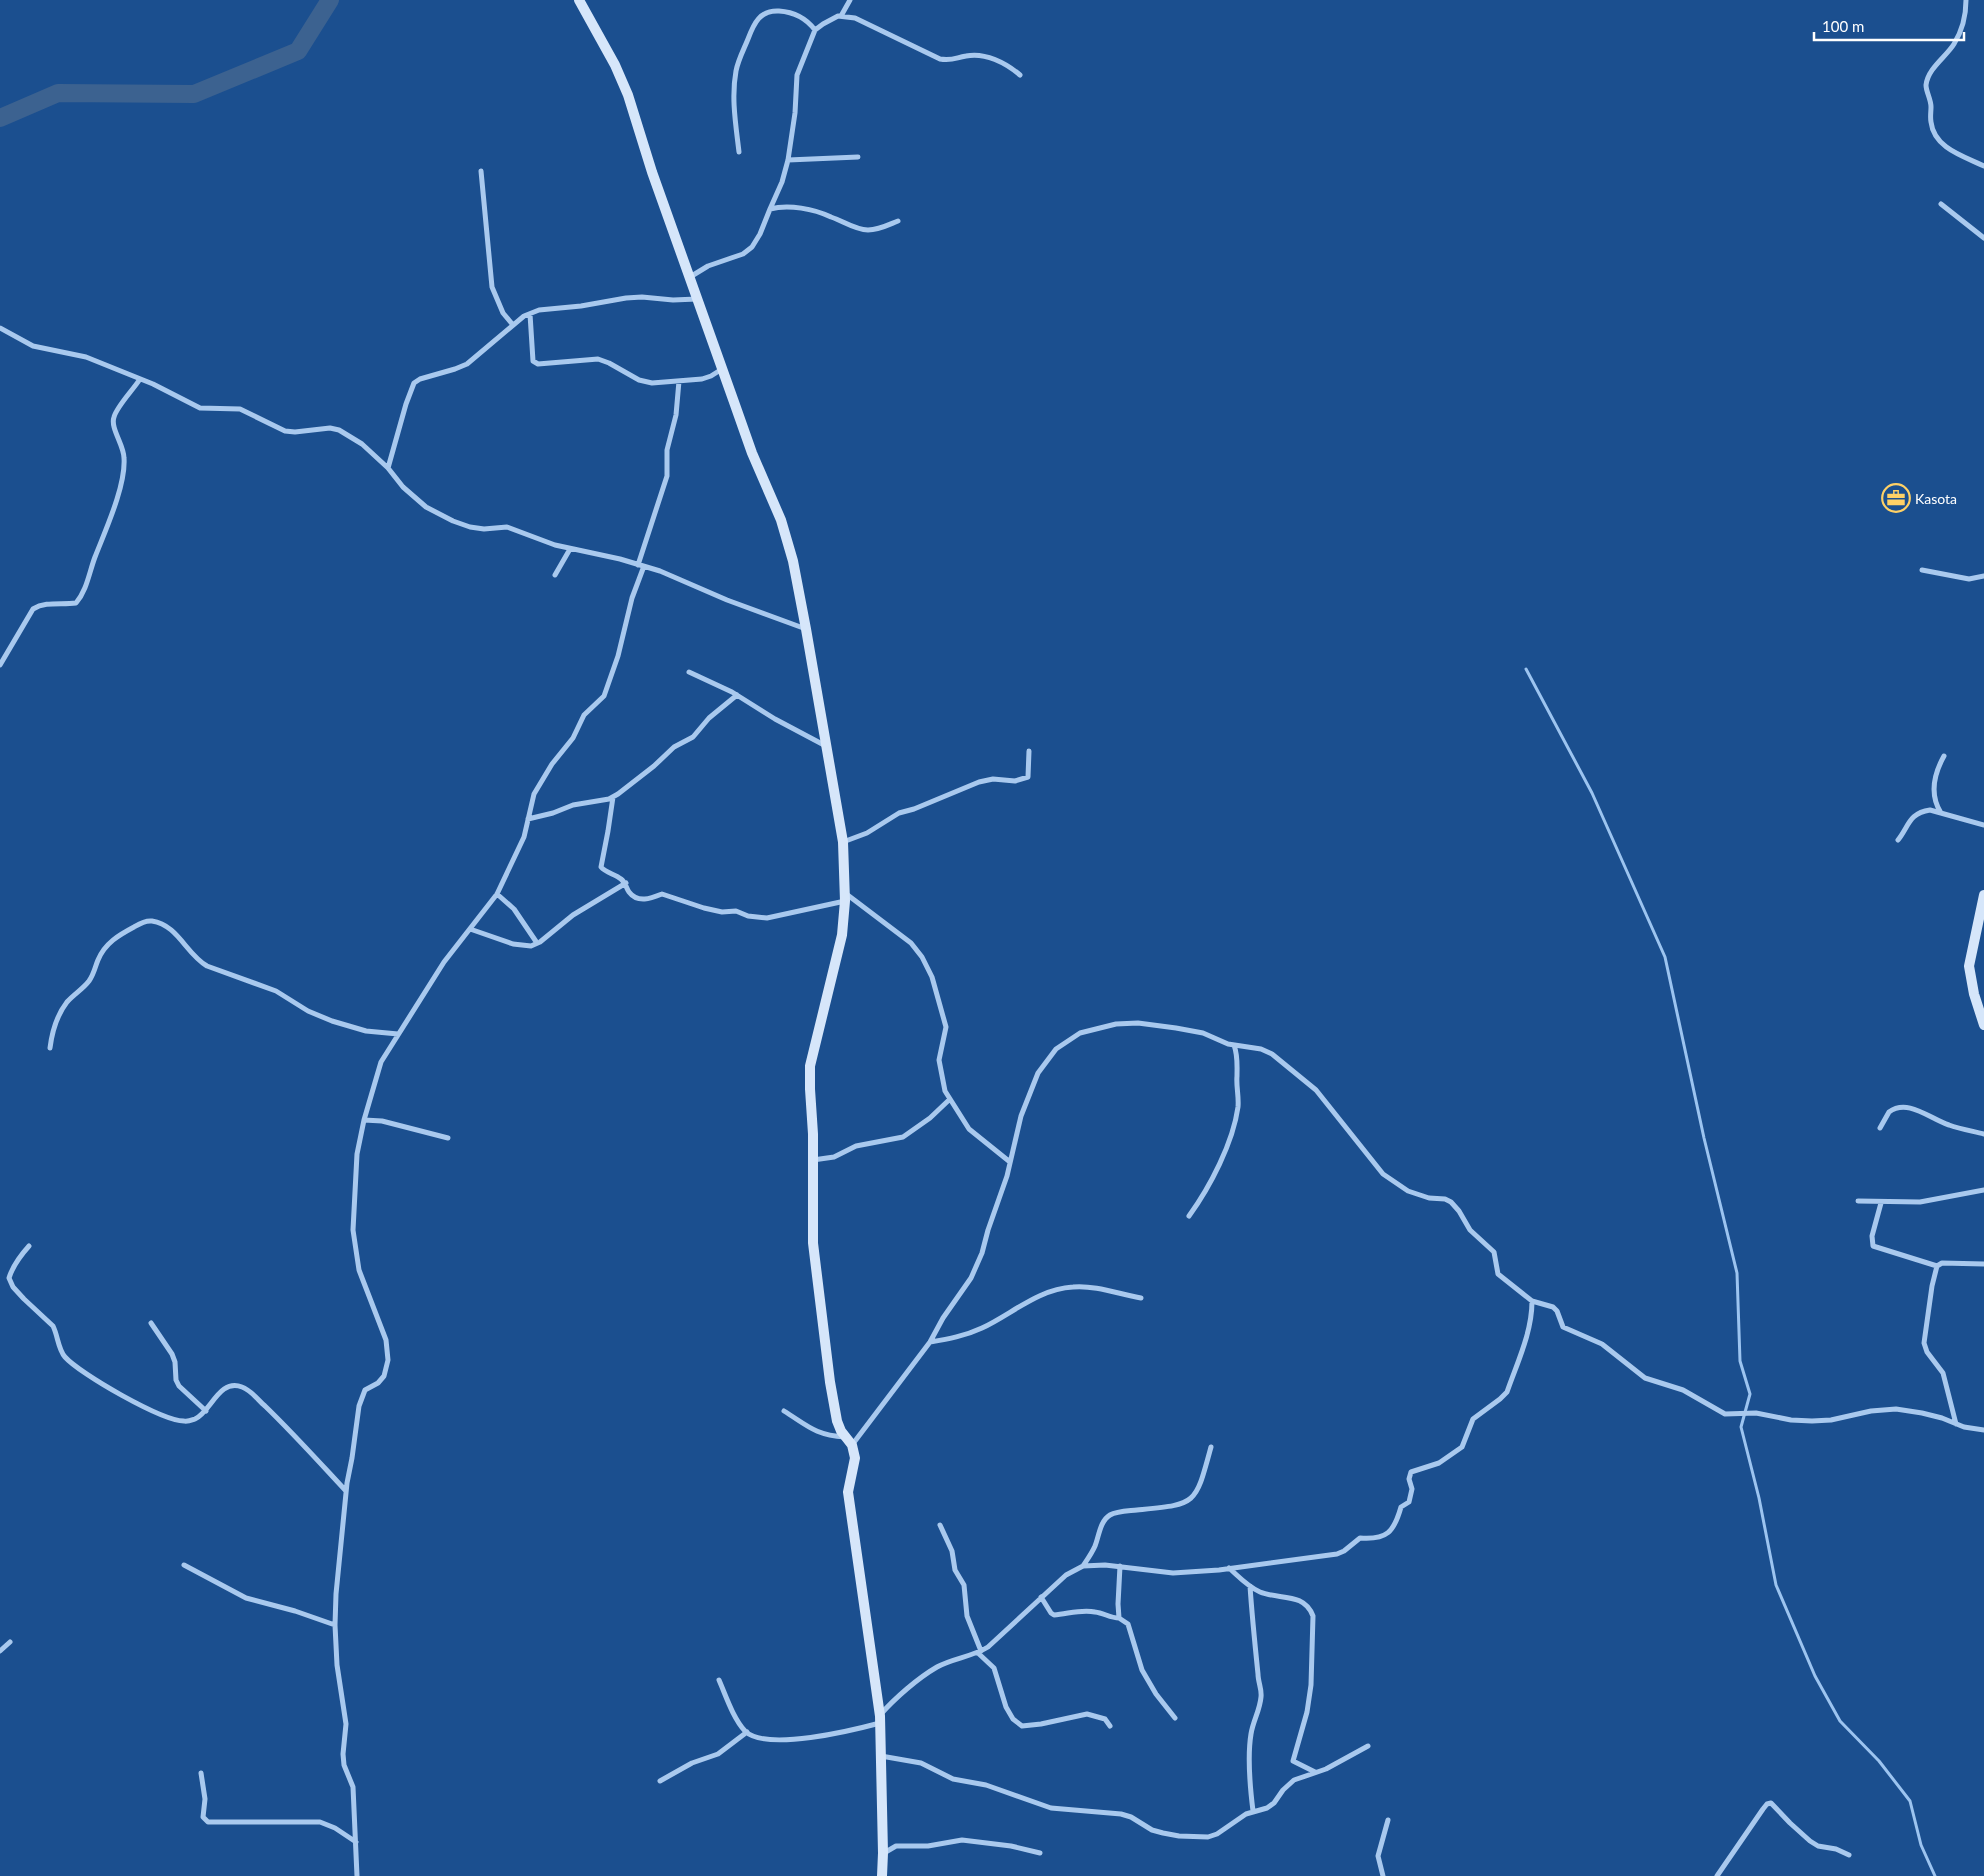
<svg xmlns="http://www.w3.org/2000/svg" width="1984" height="1876" font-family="Lato,sans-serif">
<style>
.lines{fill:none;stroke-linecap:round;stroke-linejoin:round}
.stream{stroke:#9cc4f0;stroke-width:3}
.river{stroke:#3c6290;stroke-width:18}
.street{stroke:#a9c9ee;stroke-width:5}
.secondary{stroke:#d6e6fa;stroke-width:10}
.labels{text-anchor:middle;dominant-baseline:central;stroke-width:4;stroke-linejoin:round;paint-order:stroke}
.poi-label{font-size:14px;fill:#fff;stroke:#1b4f8f;text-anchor:start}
</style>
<rect width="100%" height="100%" fill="#1b4f8f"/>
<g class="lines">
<path class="stream" d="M1526,669L1592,793L1665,957L1704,1138L1737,1273L1740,1361L1750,1394L1741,1427L1759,1498L1776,1585L1815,1676L1840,1721L1879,1761L1910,1801L1921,1845L1935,1876"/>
<path class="river" d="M0,118L58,93L194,94L298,51L330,0"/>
<path class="street" d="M1966,0C1966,15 1962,31 1954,44C1946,57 1928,68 1926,85C1926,92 1931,99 1931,107C1931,112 1930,117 1931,122C1934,148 1963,156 1984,166
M841,16L850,0
M739,152C736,126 731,98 736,71C738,60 744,49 748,39C754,23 760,10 779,11C794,12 806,18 815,30
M788,160L858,157
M481,171L492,287L503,313L513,325
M1941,204L1984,238
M770,209L782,182L788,160L795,113L797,75L815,30L823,24L838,16L855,18L940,59C952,61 955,58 966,56C985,52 1006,63 1020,75
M690,277L708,266L743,254L752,247L760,234L770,209C789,204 814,209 831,217C843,221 855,230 868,230C879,230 888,225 898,221
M530,314L533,361L538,364L598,359L609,363L639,380L652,383L702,379L711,376L722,369
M0,328L33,346L86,357L153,384L200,408L240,409L285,431L295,432L330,428L339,430L362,444L388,468L403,487L426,507L453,521L470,527L484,529L507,527L555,545L620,559L660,571L727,600L806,629
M388,468L406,404L414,383L420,379L455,369L467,364L524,316L539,310L581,306L626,298L642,297L673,300L697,299
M638,565L667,476V450L676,415L679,381
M1922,570L1969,579L1984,576
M555,575L570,549
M0,665L33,609C46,601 61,605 76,603C87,590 89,573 95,557C105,531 126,486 124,458C124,445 110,428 114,417C117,406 133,390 140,379
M689,672L732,692L775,719L824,745
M613,797L608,831L601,867C606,873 615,874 621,879C626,883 626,888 629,892C638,904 652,898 662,894L704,908L722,912L736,911L748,916L767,918L845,901
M1941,813C1929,794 1934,774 1944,756
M528,819L553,813L573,805L609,799L618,794L654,766L674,747L693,737L709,718L737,695
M1898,840C1909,826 1909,813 1930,810L1984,825
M843,842L867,833L899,813L914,809L979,782L993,779L1015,781L1028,777L1029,751
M845,893L911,943L922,957L932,977L946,1027L939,1060L945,1091L969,1129L1010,1162
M497,894L514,909L537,943
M470,929L513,944L531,946L540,942L573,915L626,883
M50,1048C52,1032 57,1015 67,1002C74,994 83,989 89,981C94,974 95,967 98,960C105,943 119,935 134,927C139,924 145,920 152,921C178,925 186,954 207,966L276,991L308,1011L332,1021L366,1031L398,1034
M364,1120L382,1121L448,1138
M1880,1128L1889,1112C1908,1098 1930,1119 1949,1125C1960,1129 1972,1131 1984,1134
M813,1160L834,1157L856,1146L903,1137L930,1118L950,1099
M1858,1201L1920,1202L1984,1190
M1881,1203L1872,1236L1873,1246L1937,1266
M1189,1216C1210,1187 1233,1143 1238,1107C1239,1096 1236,1086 1237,1076C1237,1064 1238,1056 1234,1045
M29,1246C20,1256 13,1265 9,1278L13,1287L24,1299L53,1326C58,1336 58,1349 65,1357C80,1374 162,1421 184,1421C187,1422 192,1420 195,1419C211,1412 219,1378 242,1387C251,1390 258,1400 265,1406C293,1433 319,1462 346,1491
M151,1323L172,1354L175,1362L176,1380L179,1386L206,1411
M930,1342C948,1339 965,1336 982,1328C1012,1314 1038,1289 1073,1287C1095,1285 1119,1294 1141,1298
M784,1411C808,1426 815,1435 845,1437
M1956,1424L1943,1373L1927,1352L1924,1343L1932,1286L1937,1266L1942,1263L1984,1264
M852,1445L930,1342L943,1318L971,1278L982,1253L988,1230L1007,1176L1021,1116L1038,1073L1056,1049L1080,1033L1116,1024L1138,1023L1176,1028L1203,1033L1228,1044L1261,1049L1272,1054L1316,1090L1383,1174L1408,1191L1429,1198L1445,1199L1451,1202L1459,1211L1470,1230L1494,1252L1498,1274L1532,1301L1553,1307L1557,1311L1563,1327L1602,1344L1645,1378L1683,1390L1725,1414L1756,1413L1791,1420L1812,1421L1831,1420L1871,1411L1896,1409L1922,1413L1942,1418L1964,1427L1984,1430
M940,1525L952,1551L955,1570L964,1585L967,1616L981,1651
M184,1565L246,1598L295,1611L335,1625
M1083,1566C1087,1560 1092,1553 1095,1546C1099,1536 1100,1521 1110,1515C1117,1511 1129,1511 1137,1510C1197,1504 1195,1506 1211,1447
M1120,1566L1118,1604L1119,1618L1128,1624L1142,1670L1156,1694L1175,1718
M1229,1568C1238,1576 1248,1587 1260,1592C1279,1600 1304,1592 1313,1616L1311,1685L1307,1712L1293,1761L1315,1772
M1250,1586C1252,1616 1255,1645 1258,1674C1258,1682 1262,1689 1261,1697C1260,1710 1253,1721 1251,1734C1247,1758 1250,1787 1253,1811
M1041,1597L1051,1613L1054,1615C1068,1614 1081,1609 1095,1612C1104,1613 1110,1618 1119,1618
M0,1651L10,1642
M978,1653L994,1668L1006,1707L1013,1719L1022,1726L1041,1724L1087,1714L1105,1719L1110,1726
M719,1680C726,1696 733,1718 745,1731C766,1752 854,1730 880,1723
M880,1715C895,1698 918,1678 937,1667C953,1658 972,1657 988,1647L1066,1575L1083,1566L1105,1565L1173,1573L1219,1570L1337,1554L1344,1551L1360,1538C1387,1540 1394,1532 1401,1507L1409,1502L1412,1489L1409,1479L1411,1472L1439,1463L1462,1447L1473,1419L1500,1399L1507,1392C1517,1363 1532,1333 1532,1301
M881,1756L921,1763L953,1779L986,1785L1051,1808L1121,1814L1131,1817L1152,1830L1163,1833L1179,1836L1208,1837L1217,1834L1246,1814L1267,1808L1274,1803L1283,1790L1294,1780L1326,1769L1368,1746
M201,1773L205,1799L203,1817L208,1822H320L335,1828L356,1842
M660,1781L692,1763L718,1754L747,1732
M884,1853L896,1846H928L962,1840L1011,1846L1040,1853
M357,1876L353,1787L344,1765L343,1754L346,1724L337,1665L335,1625L336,1594L347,1483L352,1458L359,1406L365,1390L378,1383L384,1376L388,1360L386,1340L359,1270L353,1230L357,1154L364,1120L381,1062L444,962L497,894L524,837L534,794L552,764L573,738L584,715L604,696L618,656L632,598L644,566
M1383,1876L1378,1856L1388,1820
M1717,1876L1763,1809L1767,1804L1771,1803L1790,1823L1810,1841L1818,1846L1836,1849L1849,1855"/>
<path class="secondary" d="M579,0L615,65L628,95L652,172L734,402L752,453L781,520L793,561L806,629L843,842L845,901L842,935L810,1066V1089L813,1134V1243L830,1382L837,1421L841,1431L852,1445L855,1458L848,1492L880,1716L883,1853L882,1876
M1984,895L1969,966L1974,994L1984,1025"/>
</g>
<defs>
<symbol id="office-ring" viewBox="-11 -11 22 22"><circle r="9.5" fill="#1b4f8f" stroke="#ffd166" stroke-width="1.5"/><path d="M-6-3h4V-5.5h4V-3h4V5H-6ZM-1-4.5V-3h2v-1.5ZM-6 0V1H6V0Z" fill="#ffd166"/></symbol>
</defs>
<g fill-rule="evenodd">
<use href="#office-ring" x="1880" y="482" width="32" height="32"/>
</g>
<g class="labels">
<g class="poi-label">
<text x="1915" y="498">Kasota</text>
</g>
</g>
<path d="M1814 32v8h150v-8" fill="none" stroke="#ffffff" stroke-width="2.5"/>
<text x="1822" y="32" font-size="15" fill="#ffffff" stroke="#1b4f8f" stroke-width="4" paint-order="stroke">100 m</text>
</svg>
